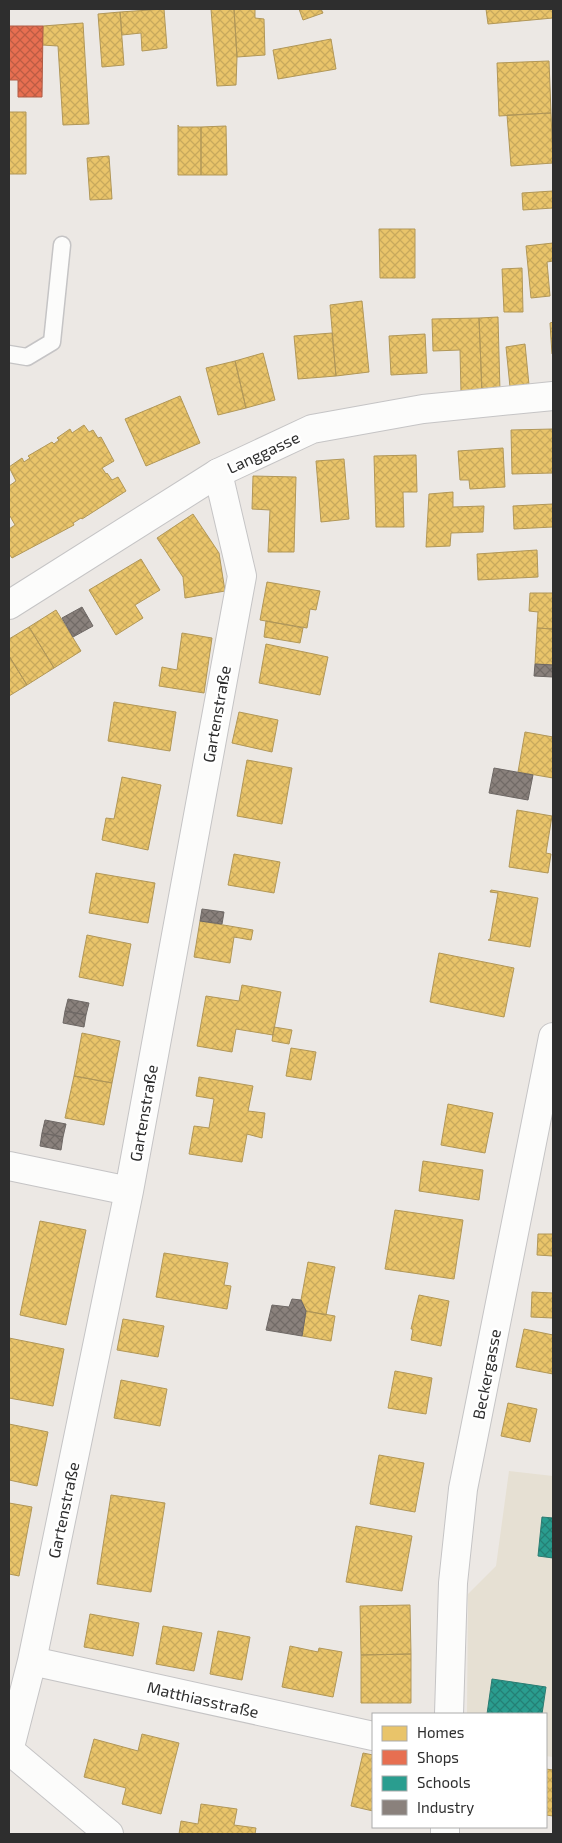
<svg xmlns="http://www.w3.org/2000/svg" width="562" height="1843" font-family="'Exo 2',sans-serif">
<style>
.education{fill:#e6e0d3}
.homes{fill:url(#homes-cross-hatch);stroke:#b19758}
.shops{fill:url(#shops-cross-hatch);stroke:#b05c46}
.schools{fill:url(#schools-cross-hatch);stroke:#2b7c72}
.industry{fill:url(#industry-cross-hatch);stroke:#6e6865}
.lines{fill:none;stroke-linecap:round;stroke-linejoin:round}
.lane-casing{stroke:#c5c4c5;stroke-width:19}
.street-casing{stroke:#c5c4c5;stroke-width:30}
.secondary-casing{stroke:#c5c4c5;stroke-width:30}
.lane{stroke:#fcfcfb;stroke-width:16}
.street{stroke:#fcfcfb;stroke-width:28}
.secondary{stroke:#fcfcfb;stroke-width:28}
.labels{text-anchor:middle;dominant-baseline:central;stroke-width:5;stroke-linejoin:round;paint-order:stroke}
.street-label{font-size:16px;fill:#2e2e2e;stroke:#fff}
</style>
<defs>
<pattern id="homes-cross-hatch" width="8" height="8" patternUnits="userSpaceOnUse" patternTransform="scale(1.25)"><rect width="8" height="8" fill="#e9c46a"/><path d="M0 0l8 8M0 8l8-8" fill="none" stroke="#c8a95c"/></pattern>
<pattern id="shops-cross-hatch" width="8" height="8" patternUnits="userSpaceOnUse" patternTransform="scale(1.25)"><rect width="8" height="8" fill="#e76f51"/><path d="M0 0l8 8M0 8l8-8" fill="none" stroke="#bc5c44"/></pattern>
<pattern id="schools-cross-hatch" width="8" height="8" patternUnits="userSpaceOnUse" patternTransform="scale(1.25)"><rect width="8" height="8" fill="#2a9d8f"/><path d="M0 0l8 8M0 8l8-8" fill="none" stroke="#248075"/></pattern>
<pattern id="industry-cross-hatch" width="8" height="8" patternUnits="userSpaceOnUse" patternTransform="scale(1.25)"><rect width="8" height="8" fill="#8a817c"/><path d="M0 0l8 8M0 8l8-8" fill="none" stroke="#716a66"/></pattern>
</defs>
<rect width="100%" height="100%" fill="#ece8e4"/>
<path class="education" d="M509,1471L553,1476V1757L546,1756V1714H467L468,1594L496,1566Z"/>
<path class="homes" d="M164,9L167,48L142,51L141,33L122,35L120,12Z
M211,9H234L237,57L236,85L217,86Z
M234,9H255V18L264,19L265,55L237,57Z
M299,9H321L323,13L303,20Z
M486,9H553V18L488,24Z
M120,12L124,65L102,67L98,14Z
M83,23L89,124L63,125L58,46L42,45L43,26Z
M331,39L336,69L278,79L273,50Z
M549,61L551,113L499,116L497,63Z
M9,112H26V174H9Z
M551,113L553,163L511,166L507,115Z
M178,125L179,127H201V175H178Z
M226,126L227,175H201V127Z
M109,156L112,199L90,200L87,158Z
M553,191V208L523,210L522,193Z
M379,229H415V278H380Z
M553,243V261L547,262L550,296L531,298L526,246Z
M522,268L523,312H504L502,269Z
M362,301L369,372L336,376L330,305Z
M498,317L500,392L482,393L479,318Z
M479,318L482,393H461L460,350L433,351L432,319Z
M553,322V353L552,354L550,323Z
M332,333L336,376L298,379L294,336Z
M425,334L427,373L391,375L389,336Z
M525,344L529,385L510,387L506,347Z
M263,353L275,400L246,408L235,361Z
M235,361L246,408L218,415L206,368Z
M180,396L200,443L146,466L125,419Z
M84,425L89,432L93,430L98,438L101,437L114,461L102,468L106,474L107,473L112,480L118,477L126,491L82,519L81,518L73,523L74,525L12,558L9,554V529L15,525L10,516L9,517V486L16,481L9,467L22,458L24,462L30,458L28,456L52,442L54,444L59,440L57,438L70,429L72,433Z
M553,429V473L512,474L511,430Z
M503,448L505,487L470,489L469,480H460L458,451Z
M416,455L417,492H403L404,527H376L374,456Z
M344,459L349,519L321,522L316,461Z
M253,476L296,477L294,552H268L270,510L252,509Z
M453,492V507L484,506L483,532L451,533L450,546L426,547L429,494Z
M553,504V527L514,529L513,506Z
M193,514L219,553L225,591L185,598L183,577L157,538Z
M537,550L538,577L478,580L477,554Z
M141,559L160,590L135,605L143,618L116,635L89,590Z
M267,582L320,591L316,610L310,609L307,628L260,620Z
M530,593H553V629L537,628L538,612L529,611Z
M56,610L81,651L54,668L29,627Z
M266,621L303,628L300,643L264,637Z
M29,627L54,668L27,685L9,656V639Z
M537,628L553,629V665L535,664Z
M182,633L212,638L204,693L159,686L162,667L177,670Z
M266,644L328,657L320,695L259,683Z
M9,656L27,685L9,696Z
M114,702L176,712L170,751L108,741Z
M239,712L278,720L272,752L232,743Z
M525,732L553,737V778L518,772Z
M247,760L292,768L282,824L237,816Z
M122,777L161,785L148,850L102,840L106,818L114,819Z
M517,810L552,816L546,853L551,854L548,873L509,867Z
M234,854L280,862L274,893L228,885Z
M96,873L155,883L148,923L89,913Z
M491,890L538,898L530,947L488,940L490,939L498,893L490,892Z
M200,921L253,930L251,940L234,937L230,963L194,957Z
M87,935L131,944L123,986L79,977Z
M439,953L514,968L504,1017L430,1002Z
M242,985L281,992L273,1035L236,1029L232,1052L197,1046L206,996L239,1001Z
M274,1027L292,1030L289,1044L272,1041Z
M82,1033L120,1041L112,1083L74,1076Z
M291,1048L316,1052L311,1080L286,1076Z
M74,1076L112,1083L104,1125L65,1118Z
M199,1077L253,1086L248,1111L265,1113L262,1138L247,1134L242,1162L189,1154L194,1126L209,1128L214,1099L196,1096Z
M448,1104L493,1113L485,1153L441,1145Z
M423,1161L483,1170L479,1200L419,1191Z
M395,1210L463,1220L454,1279L385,1269Z
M40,1221L86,1230L66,1325L20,1315Z
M538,1234H553V1256L537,1255Z
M164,1253L228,1263L224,1285L231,1286L227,1309L156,1297Z
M308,1262L335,1267L326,1315L306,1311L301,1300Z
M532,1292L553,1293V1318L531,1317Z
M419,1295L449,1301L441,1346L411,1340L413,1329H411Z
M306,1311L335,1316L331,1341L302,1336Z
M123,1319L164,1326L158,1357L117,1350Z
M524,1329L553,1335V1374L516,1367Z
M9,1338L64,1349L53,1406L9,1398Z
M395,1371L432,1378L426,1414L388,1408Z
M121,1380L167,1389L160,1426L114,1418Z
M508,1403L537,1409L530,1442L501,1436Z
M9,1424L48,1432L37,1486L9,1480Z
M379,1455L424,1463L415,1512L370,1504Z
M111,1495L165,1503L151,1592L97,1584Z
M9,1503L32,1507L19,1576L9,1574Z
M356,1526L412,1536L402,1591L346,1582Z
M410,1605L411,1654L361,1655L360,1606Z
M90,1614L139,1623L133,1656L84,1647Z
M163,1626L202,1633L194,1671L156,1664Z
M218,1631L250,1637L242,1680L210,1674Z
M290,1646L318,1652L319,1648L342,1652L333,1697L282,1687Z
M411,1654V1703H361V1655Z
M142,1734L179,1743L161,1814L122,1804L126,1788L84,1777L94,1739L138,1751Z
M363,1753L373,1755V1811L351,1806Z
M546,1769L553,1770V1816L546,1815Z
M201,1804L237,1809L234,1825L256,1828L255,1834H179L181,1821L198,1824Z"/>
<path class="shops" d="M9,26H43L42,97H18V80H9Z"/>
<path class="schools" d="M542,1517L553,1518V1558L538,1556Z
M492,1679L546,1687L542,1714H487Z"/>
<path class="industry" d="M82,607L93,626L73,637L62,618Z
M535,664L553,665V677L534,676Z
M494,768L533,775L528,800L489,793Z
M202,909L224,912L222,924L200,921Z
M68,999L89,1003L86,1015L65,1011Z
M65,1011L86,1015L84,1027L63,1023Z
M45,1120L66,1124L63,1137L42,1133Z
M42,1133L63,1137L61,1150L40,1146Z
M292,1299L301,1300L306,1311L302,1336L266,1330L272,1305L289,1307Z"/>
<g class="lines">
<defs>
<path id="lane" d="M9,354L27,357L52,342L62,245"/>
<path id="street" d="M9,1166L129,1191
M32,1661L373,1736
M449,1714L453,1583L463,1489L553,1037
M9,1750L109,1834
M9,1751L32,1661L129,1191L242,576L218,473
M445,1834V1827"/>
<path id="secondary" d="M9,605L218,473L312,429L423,409L553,396"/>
</defs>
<use href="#lane" class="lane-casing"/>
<use href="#street" class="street-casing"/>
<use href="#secondary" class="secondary-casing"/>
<use href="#lane" class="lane"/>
<use href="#street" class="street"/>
<use href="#secondary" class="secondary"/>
</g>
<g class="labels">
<g class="street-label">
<text transform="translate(263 452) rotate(-25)">Langgasse</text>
<text transform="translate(216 714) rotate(-80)">Gartenstraße</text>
<text transform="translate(143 1113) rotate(-80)">Gartenstraße</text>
<text transform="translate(486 1374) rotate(-79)">Beckergasse</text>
<text transform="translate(63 1510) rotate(-78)">Gartenstraße</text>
<text transform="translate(203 1699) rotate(13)">Matthiasstraße</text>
</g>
</g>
<rect width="562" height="1843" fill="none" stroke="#2e2e2e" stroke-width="20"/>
<rect x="372" y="1713" width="175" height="115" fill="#ffffff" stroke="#ababab"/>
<rect x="382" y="1726" width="25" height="15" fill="#e9c46a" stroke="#ababab"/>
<text x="417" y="1738" font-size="15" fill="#2e2e2e">Homes</text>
<rect x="382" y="1750" width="25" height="15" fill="#e76f51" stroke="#ababab"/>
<text x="417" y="1763" font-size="15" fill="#2e2e2e">Shops</text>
<rect x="382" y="1776" width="25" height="15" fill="#2a9d8f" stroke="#ababab"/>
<text x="417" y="1788" font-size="15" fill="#2e2e2e">Schools</text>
<rect x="382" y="1800" width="25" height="15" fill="#8a817c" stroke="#ababab"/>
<text x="417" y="1813" font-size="15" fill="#2e2e2e">Industry</text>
</svg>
